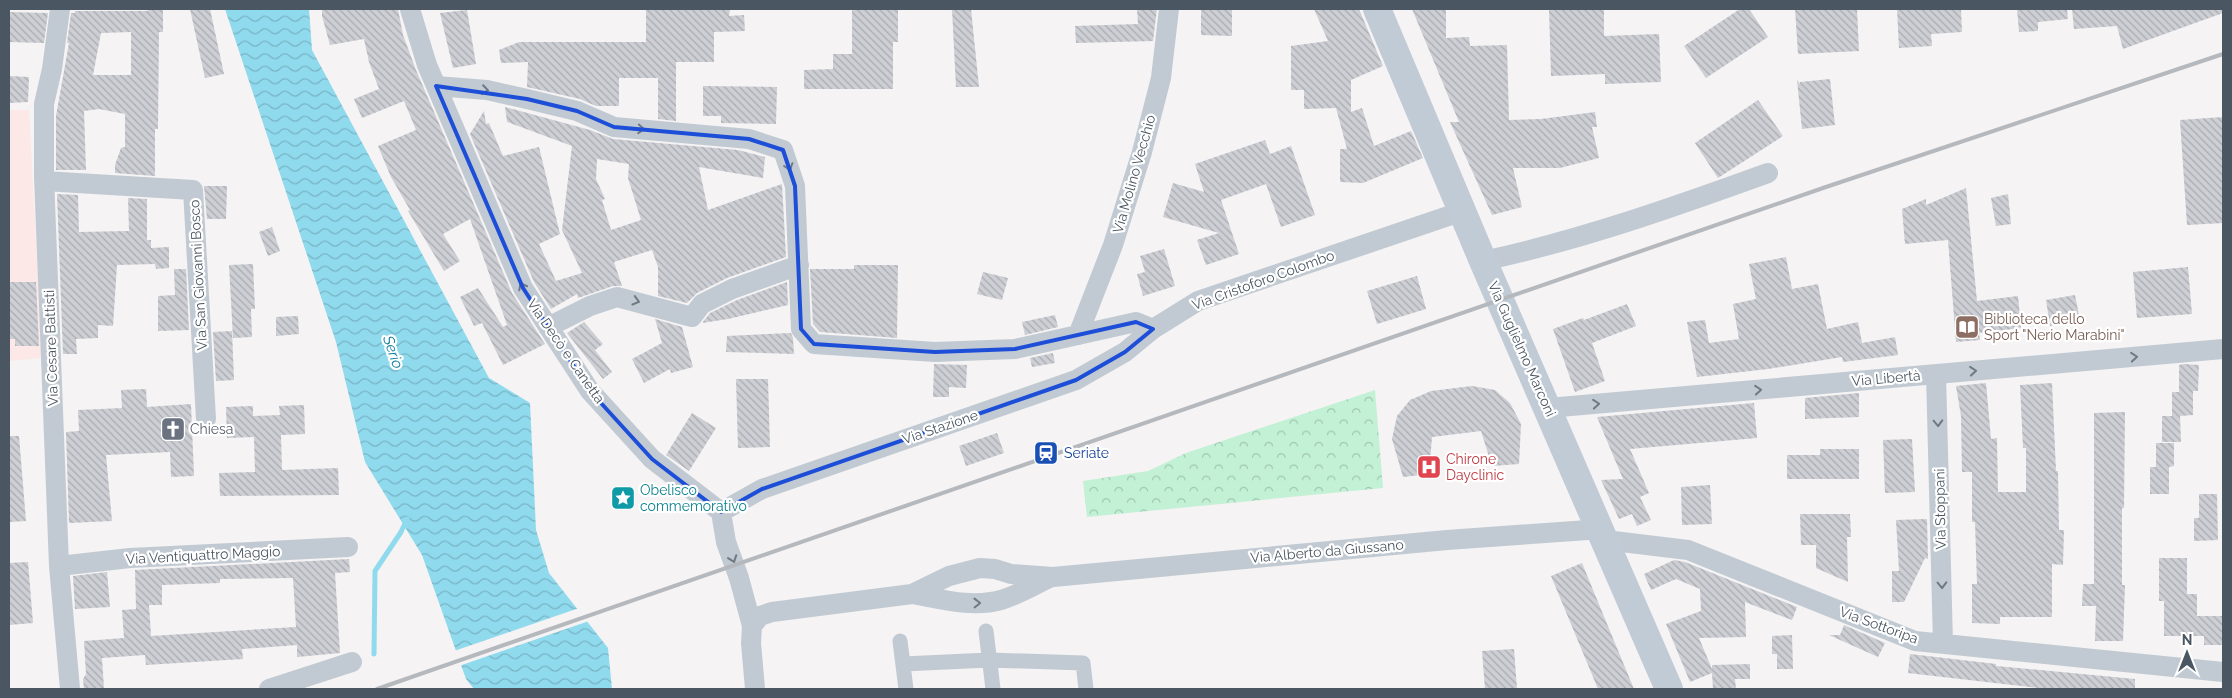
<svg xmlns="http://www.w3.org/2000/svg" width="2232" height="698" font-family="Raleway,sans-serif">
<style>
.medical{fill:#fce8e6}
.park{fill:url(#park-crowns)}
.water{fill:url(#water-waves)}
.pier{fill:#f5f3f3}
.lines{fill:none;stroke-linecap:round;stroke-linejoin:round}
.stream{stroke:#90daee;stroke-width:5}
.building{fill:url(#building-back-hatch);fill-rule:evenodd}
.pedestrian{stroke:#c1cad2;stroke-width:15}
.minor{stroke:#c1cad2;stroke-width:20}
.secondary{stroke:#c1cbd6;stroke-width:28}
.rail{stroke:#b5b8bd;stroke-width:4}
.oneway{stroke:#6e7983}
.marked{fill:none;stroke:#1d4ed8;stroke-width:4;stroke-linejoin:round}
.labels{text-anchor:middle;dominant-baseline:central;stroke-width:4.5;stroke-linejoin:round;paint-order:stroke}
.street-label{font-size:14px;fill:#4a5661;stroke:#fff}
.education-label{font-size:14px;fill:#785e54;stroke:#fff;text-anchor:start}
.worship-label{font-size:14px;fill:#5b616d;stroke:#fff;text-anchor:start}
.transit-label{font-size:14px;fill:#164399;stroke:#fff;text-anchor:start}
.health-label{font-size:14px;fill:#be3a42;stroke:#fff;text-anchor:start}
.culture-label{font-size:14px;fill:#0d838f;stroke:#fff;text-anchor:start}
.water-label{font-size:15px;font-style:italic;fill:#0c7c9b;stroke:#fff}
</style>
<defs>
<pattern id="park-crowns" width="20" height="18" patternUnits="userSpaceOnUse" patternTransform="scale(1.25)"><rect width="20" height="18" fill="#c3f1d5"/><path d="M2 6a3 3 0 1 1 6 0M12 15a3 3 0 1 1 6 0" fill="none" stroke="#a0c6b0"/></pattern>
<pattern id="water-waves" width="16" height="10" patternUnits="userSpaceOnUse" patternTransform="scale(1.25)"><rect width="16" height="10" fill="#90daee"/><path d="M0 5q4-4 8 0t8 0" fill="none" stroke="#78b4c4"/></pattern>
<pattern id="building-back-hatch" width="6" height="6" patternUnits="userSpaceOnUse" patternTransform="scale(1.25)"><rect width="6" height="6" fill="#cdcfd5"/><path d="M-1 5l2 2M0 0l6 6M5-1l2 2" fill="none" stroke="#a8abb0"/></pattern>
</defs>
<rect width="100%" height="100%" fill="#f5f3f3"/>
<path class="medical" d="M9,110H29L42,358L9,361Z"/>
<path class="park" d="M1375,390L1383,488L1087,517L1083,481L1148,471L1186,453Z"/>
<path class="water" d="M225,9H309L312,50L489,378L530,403L536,530L549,573L608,648L612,689H474L466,679L422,555L365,462L336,342Z"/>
<path class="pier" d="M579,608L589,621L459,666L454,651Z"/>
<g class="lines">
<path class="stream" d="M374,654L375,571L401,532L407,519"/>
</g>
<path class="building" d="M148,9H163V32H159L158,129H155V176L115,173V165L121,148L125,147V114L99,109L84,111L86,170H56V116L69,43H67L71,13H75V11H148ZM131,32V75H93L101,33Z
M190,9H210L224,74L205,78Z
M322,9H398L403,35L416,70L512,293L545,344L503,365L482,323L474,326L460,297L478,288L503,327L507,325L470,219L443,234L460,261L444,271L408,211L410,210L391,177L378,146L416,130L404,101L362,118L354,99L379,89L369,62L364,39L330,45L322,16Z
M646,9H730L729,16L744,15L745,31L714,32V62H676V121L658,119V78H619V106H596L580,99L527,87L528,62L501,63L499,50L519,42H646Z
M852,9H898V42H893V89H804V70L833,69V54H852Z
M952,9H971L979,87H956Z
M1137,9H1157L1153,41L1076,43L1075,26L1138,24Z
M1201,9H1232V36L1201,35Z
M1314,9H1359L1383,66L1351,80V112L1362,108L1374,146L1411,131L1423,158L1363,183L1340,182V149H1347L1336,108L1304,109V90H1291V46L1328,41Z
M1412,9H1446V38L1469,37L1470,46L1507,45L1509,120L1541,119L1595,112L1597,127H1592L1599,158L1560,168H1513L1522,207L1492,215L1450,122H1459Z
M1549,9H1604V36L1659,34L1661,82L1605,84V74L1551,76Z
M1740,9H1749L1768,37L1706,78L1684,46Z
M1795,9H1857L1859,51L1798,54Z
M1897,9H1961L1962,32L1931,34L1932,46L1899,48Z
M2017,9H2067L2068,19L2038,22V31L2019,32Z
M2072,9H2223V13L2123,49L2117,26L2074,29Z
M467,10L476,64L453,68L440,13Z
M9,12L48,13L44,43L9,42Z
M9,76L29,77L28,102L9,103Z
M1830,79L1835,125L1802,129L1797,80L1800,84V82Z
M703,86L777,87L776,124L721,123V116H703Z
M1758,100L1783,136L1718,178L1695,143Z
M505,107L590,130L613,139L738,150L765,157L763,178L699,167L708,210L782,184L786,257L727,278L697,293L687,303L658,296V267L652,250L614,262L622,286H613L578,298L577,294L551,309L534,282L470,134L484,111L486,124L489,123L503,156L539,147L560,234L539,244L556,281L582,273L562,230L572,146L507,122ZM597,159L629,164L628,178L641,220L611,230L602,200L605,199L596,179Z
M2223,117V223L2187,225L2180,120Z
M1265,140L1270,154L1291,146L1315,215L1281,227L1266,184L1221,200L1239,254L1206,265L1197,240L1219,233L1163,217L1173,183L1204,192L1195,164Z
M204,186H227L226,219H207Z
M1966,188L1977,301L2018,296L2021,328L1979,333L1980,340L1956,342L1948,240L1905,244L1902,209L1926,199V205Z
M57,194L78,195L79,232L129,231L128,198L147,199V240H151V248L169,247V268L156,269L155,264L117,265L113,326L98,325V338L76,339L77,354H63Z
M2008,194L2011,224L1996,226L1991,198Z
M272,227L280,251L268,256L259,232Z
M1164,249L1175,286L1143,296L1137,274L1145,272L1140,256Z
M1786,257L1792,289L1818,284L1827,329L1858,322L1862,343L1895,337L1898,355L1843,362L1842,357L1768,369L1697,377L1687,322L1705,320L1709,343L1739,339L1733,304L1756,299L1749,264Z
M253,264L255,309H251L252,337L233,338L229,265Z
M854,265H898L897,338L820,332L813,324L810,269H854Z
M2188,267L2192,314L2137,318L2133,272Z
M174,269H186L189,330L158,331V296L175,295Z
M983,272L1008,278L1002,300L977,294Z
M1417,276L1426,309L1377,324L1367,291Z
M9,282H36L39,346H15V339H9Z
M787,282L788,305L728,319L702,323L710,313L737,300Z
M2075,295L2080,320L2050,326L2046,300Z
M1627,304L1636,326L1592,343L1605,381L1575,392L1553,329L1583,318L1584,320Z
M1055,315L1058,327L1025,335L1022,322Z
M298,316L299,334L276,336V317Z
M655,319L682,327L693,367L671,373L670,369L644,383L632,359L662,343Z
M584,322L603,344L595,350L612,372L603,379L567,333Z
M232,331L234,380L216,381L213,332Z
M791,333L793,338L794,354L726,352L727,336Z
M1053,353L1055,363L1032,367L1030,358Z
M934,364L967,365L966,388L949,387V397H933Z
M2184,364L2199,365L2198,391H2193V415L2180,416L2181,442H2162V416H2172V392H2179V365Z
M736,379H768L770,447L738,448Z
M1986,383L1991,439L1997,438L1998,492H2026V448H2023L2020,385L2052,383L2056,471H2058L2059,530H2064L2063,565L2052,564V617H2000V624L1972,623V584H1977L1975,522H1972V472H1962L1961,416L1956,386Z
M1472,386L1495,390L1510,403L1521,424L1519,464L1492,466L1481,431L1432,437L1429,474L1403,477L1392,439L1397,416L1410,400L1431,391Z
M146,389L147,407L191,404L194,476L171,477L170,452L106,455L112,521L69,523L66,432L79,431L78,410L122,408L121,390Z
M1859,393V417L1805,419V398Z
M1754,403L1757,438L1630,449L1649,493L1640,497L1651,520L1637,526L1632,514L1619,519L1601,480L1623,479L1597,417Z
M304,405L305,434L281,435L282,470L338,468L339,495L220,496L219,473L255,472L254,437L227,438L226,407L253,406V416L280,415L279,406Z
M2125,412L2124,508H2122V585H2125L2123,641H2095L2096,606H2082L2083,584H2094V413Z
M692,413L716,428L689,471L666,455Z
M997,433L1004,453L966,466L959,446Z
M9,436H19L26,521L9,522Z
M1912,439L1915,492L1885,493L1883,440Z
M2156,443H2174V466L2169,467V494H2150V467H2156Z
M1820,449H1859V479H1787V455H1820Z
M1710,485L1712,524L1682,525L1681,487Z
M2199,494H2217L2218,540L2194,541V518H2199Z
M1800,514H1850L1851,537H1847L1848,582L1816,568V545H1801Z
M1927,519L1928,559L1925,558L1904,602H1892V571H1899L1896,520Z
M2159,558H2187V594H2197V616H2223V645H2204V636H2164V601H2159Z
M349,559L350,572L335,573L340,653L297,657V645L242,649L243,659L146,665L145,655L102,658L104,689H84L83,679L86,674L84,641L124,638L122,610L136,609L135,570ZM293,578L296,627L151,636L149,605H162V585L220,583V579Z
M1674,560L1685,562L1797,607L1792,620L1745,602L1746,637L1699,638L1712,669V665L1750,664V679H1735L1736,689H1713L1712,673L1690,682L1666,624L1701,611L1700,589L1676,579L1651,590L1644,574Z
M28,562L33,623L9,625V563Z
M1582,563L1605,619L1634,689H1598L1551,576Z
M107,572L110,607L75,609L73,576Z
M1844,625L1885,643L1878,657L1829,635H1840Z
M1792,635L1793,669H1777V654H1772V636Z
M1514,649L1517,689H1485L1482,651Z
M1910,654L1996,664V666L2135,679V689H2047L1908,673Z"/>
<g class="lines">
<path class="pedestrian" d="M986,631L993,689
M900,641L906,689
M903,664L989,660L1083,663L1086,689"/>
<path class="minor" d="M60,9L52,69L44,104V176L59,566L70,689
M410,9L427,65L523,288L590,391L652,459L721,512L726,542L739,578L752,626L751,643L755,689
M436,86L487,90L527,99L577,111L614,127L749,139L783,150L795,186L801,329L814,344L935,352L1015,349L1136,322L1153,329L1198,301L1463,211
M44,181L193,190L206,419
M1483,261C1581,240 1674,207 1768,173
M548,327L590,306L617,297L692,317L702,304L732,289L799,265
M1078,335L1113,245L1142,152L1161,78L1169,9
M1936,374L1943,644
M1548,408L2223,349
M721,512L762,489L1076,380L1125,352L1153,329
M1605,540L1688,550L1915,641L2223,672
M59,566L130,558L348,547
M912,594C941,599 972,608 1001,600C1018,595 1035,585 1051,577
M752,626L760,616L772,612L912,594L949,576L980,568L995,569L1011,574L1053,577L1447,540L1588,530L1600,527
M269,689L352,662"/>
<path class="secondary" d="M1377,9L1483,261L1669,689"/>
<path class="rail" d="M377,689L1823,188L2223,54"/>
</g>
<defs><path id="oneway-chevron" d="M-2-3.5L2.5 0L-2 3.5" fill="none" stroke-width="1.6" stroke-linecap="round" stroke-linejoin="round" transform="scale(1.25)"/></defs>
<g class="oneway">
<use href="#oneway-chevron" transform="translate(485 90) rotate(8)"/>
<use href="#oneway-chevron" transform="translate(641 129) rotate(4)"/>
<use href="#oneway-chevron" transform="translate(789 167) rotate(72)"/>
<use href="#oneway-chevron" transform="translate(522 286) rotate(-117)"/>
<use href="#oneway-chevron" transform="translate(636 301) rotate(16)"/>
<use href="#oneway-chevron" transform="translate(2134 357) rotate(-5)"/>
<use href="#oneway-chevron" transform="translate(1973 371) rotate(-5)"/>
<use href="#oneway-chevron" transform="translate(1758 390) rotate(-5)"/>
<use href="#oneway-chevron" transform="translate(1596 404) rotate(-5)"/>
<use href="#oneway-chevron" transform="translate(1938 423) rotate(88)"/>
<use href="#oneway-chevron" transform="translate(733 559) rotate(70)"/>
<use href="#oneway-chevron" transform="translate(1942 585) rotate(89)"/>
<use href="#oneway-chevron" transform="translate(977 603) rotate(-1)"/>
</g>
<path class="marked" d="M436,86L527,99L577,111L614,127L749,139L783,150L795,186L801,329L814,344L935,352L1015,349L1136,322L1153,329L1125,352L1076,380L762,489L721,512L652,459L590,391L523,288Z"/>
<defs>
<symbol id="library-square" viewBox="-11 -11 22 22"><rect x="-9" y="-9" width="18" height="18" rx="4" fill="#8d6e63" stroke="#fff"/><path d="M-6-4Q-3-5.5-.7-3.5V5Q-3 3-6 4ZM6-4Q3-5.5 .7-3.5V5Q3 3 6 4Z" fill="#fff"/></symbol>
<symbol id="church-square" viewBox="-11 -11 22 22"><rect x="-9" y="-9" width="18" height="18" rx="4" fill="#6b7280" stroke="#fff"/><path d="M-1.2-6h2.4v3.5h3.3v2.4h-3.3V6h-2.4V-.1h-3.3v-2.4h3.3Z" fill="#fff"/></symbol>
<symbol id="station-square" viewBox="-11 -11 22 22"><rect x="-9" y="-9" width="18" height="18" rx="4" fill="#1a4fb4" stroke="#fff"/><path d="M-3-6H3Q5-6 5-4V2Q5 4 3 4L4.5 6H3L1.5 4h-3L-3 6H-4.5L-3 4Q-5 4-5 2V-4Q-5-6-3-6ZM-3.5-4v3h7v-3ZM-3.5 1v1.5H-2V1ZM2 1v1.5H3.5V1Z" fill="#fff"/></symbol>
<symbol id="hospital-square" viewBox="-11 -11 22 22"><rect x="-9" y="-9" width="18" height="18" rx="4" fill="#e0444e" stroke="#fff"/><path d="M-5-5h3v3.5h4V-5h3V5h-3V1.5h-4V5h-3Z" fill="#fff"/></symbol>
<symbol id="sight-square" viewBox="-11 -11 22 22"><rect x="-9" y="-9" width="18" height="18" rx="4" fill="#0f9aa8" stroke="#fff"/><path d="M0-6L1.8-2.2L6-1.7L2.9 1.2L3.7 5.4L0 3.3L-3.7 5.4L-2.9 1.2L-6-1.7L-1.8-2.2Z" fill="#fff"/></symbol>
</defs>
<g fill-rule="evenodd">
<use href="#library-square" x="1953" y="313" width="28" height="28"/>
<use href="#church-square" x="159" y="415" width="28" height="28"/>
<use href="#station-square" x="1032" y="439" width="28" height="28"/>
<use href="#hospital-square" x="1415" y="453" width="28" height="28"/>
<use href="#sight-square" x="609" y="484" width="28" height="28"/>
</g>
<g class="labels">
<g class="street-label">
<text transform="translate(1134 174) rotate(-74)">Via Molino Vecchio</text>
<text transform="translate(198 275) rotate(-93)">Via San Giovanni Bosco</text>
<text transform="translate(1263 280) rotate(-20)">Via Cristoforo Colombo</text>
<text transform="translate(51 348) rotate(-92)">Via Cesare Battisti</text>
<text transform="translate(1522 349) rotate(66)">Via Guglielmo Marconi</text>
<text transform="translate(566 351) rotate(55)">Via Decò e Canetta</text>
<text transform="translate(1886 378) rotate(-5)">Via Libertà</text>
<text transform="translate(940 427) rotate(-19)">Via Stazione</text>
<text transform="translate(1940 509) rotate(-91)">Via Stoppani</text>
<text transform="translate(1327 551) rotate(-5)">Via Alberto da Giussano</text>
<text transform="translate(203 555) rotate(-3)">Via Ventiquattro Maggio</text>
<text transform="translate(1879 625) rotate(20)">Via Sottoripa</text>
</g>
<g class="education-label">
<text x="1984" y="319">Biblioteca dello<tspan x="1984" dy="16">Sport "Nerio Marabini"</tspan></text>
</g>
<g class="worship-label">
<text x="190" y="429">Chiesa</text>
</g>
<g class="transit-label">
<text x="1064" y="453">Seriate</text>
</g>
<g class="health-label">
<text x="1446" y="459">Chirone<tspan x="1446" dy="16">Dayclinic</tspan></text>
</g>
<g class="culture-label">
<text x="640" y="490">Obelisco<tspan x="640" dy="16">commemorativo</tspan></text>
</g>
<g class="water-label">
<text transform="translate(393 352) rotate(71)">Serio</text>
</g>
</g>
<rect width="2232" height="698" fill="none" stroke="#4a5661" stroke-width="20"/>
<g transform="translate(2187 653)" stroke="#ffffff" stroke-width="4" paint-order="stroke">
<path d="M0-4L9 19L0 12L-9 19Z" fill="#4a5661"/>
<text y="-8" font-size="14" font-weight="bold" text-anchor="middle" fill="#4a5661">N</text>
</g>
</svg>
